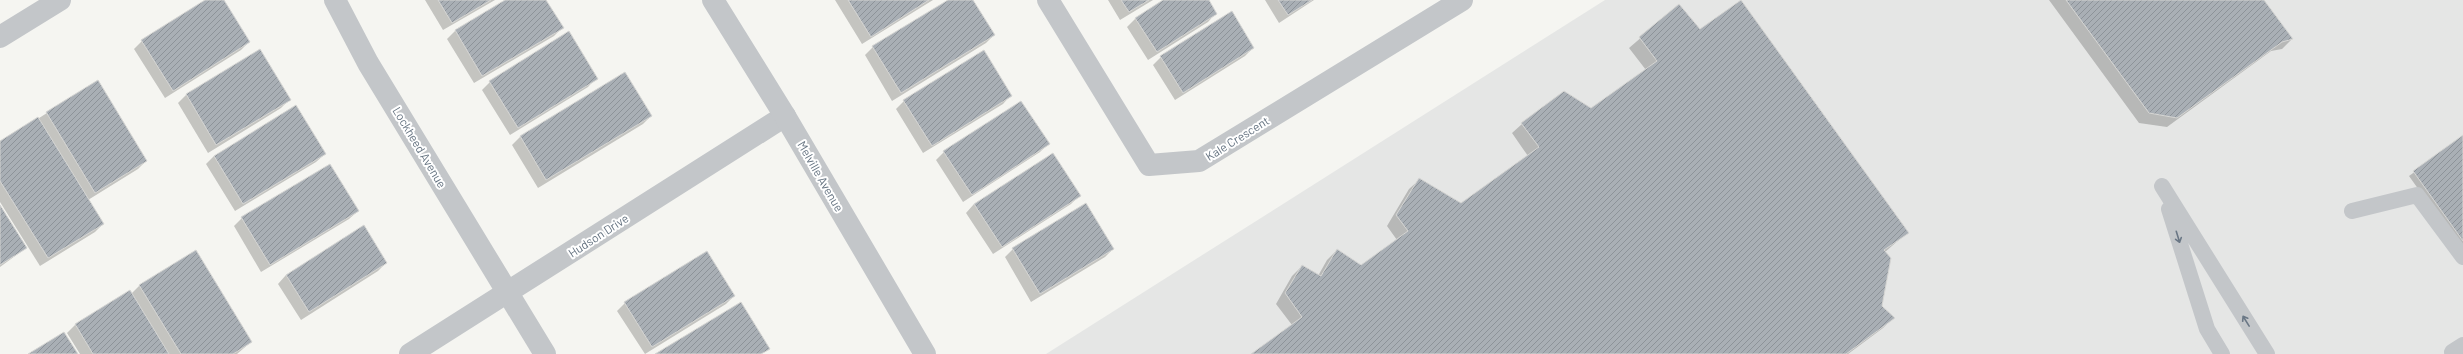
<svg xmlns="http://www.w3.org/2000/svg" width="2463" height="354" font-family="Barlow,sans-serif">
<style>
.built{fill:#e5e6e5}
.shadow{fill:#0003}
.building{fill:url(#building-hatch);stroke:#d6d6d4}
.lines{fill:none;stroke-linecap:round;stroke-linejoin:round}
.service{stroke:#c3c6c9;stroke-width:16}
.minor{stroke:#c3c6c9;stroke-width:22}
.tertiary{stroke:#c3c6c9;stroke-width:22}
.oneway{stroke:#6a7785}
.labels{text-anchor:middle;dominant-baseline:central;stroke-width:4;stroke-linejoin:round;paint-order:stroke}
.street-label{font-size:12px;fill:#657381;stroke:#fff}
</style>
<defs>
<pattern id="building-hatch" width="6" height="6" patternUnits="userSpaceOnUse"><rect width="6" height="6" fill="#a9afb5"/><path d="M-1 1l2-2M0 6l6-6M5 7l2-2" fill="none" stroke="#8d9399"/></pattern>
</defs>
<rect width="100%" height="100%" fill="#f5f5f1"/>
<path class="built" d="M1605,0H2463V354H1046Z"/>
<path class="shadow" d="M207,0H223L249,42L241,50L165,98L134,49L142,41Z
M425,0H495L443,30Z
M507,0H545L562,28L554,36L474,83L447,39L455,31Z
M835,0H933L862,44Z
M950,0H972L994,35L986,43L892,101L865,55L873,47Z
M1108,0H1153L1120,20Z
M1165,0H1208L1216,13L1208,22L1148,60L1127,27L1135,19Z
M1265,0H1314L1279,23Z
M2049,0H2263L2292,39L2282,49L2271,51L2167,127L2139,123Z
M1679,5L1700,30L1908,232L1885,252L1881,306L1893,318L1883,328L1848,354H1252L1292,325L1276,304L1292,276L1302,266L1318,276L1327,260L1337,250L1361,266L1397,240L1387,226L1409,189L1419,180L1461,204L1528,156L1512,133L1522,124L1591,110L1646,70L1629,48Z
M1253,48L1245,56L1175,100L1153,65L1161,57Z
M260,50L289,100L281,108L208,153L178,103L186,95Z
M625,74L651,116L643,124L538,188L512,145L520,137Z
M596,78L588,87L510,135L482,90L490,82Z
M97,81L146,161L138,169L88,200L103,224L95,232L40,266L0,202V143Z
M1011,95L1003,104L923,153L896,109L904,101Z
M296,107L325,154L316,162L235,211L206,164L214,156Z
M2463,137V252L2409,176Z
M1048,144L1040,152L963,202L936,160L944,152Z
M1079,196L1071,204L993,254L966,213L974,204Z
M0,206L26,248L0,267Z
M358,211L349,219L261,272L234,226L242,218Z
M364,227L386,263L378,271L301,320L278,284L286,275Z
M1013,249H1113L1105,257L1031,302L1005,257Z
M140,285L251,342L237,354H80L67,333L75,325L130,292L131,294Z
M734,296L726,304L645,354L617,311L625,303Z"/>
<path class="building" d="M205,0H224L250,42L173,91L141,40Z
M438,0H491L452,23Z
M505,0H546L564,28L482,76L455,30Z
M848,0H929L871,37Z
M948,0H973L995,35L901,93L872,46Z
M1121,0H1149L1129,12Z
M1163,0H1209L1217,14L1157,52L1135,18Z
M1278,0H1312L1288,15Z
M1741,0L1909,233L1884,250L1891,258L1882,306L1895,318L1846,354H1251L1302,317L1285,293L1302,265L1321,276L1337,249L1361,265L1408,231L1396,215L1419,178L1461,203L1539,147L1521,123L1564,91L1591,108L1657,61L1639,37L1679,4L1700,29Z
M2066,0H2264L2293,39L2282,42L2177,118L2149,113Z
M1232,11L1254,48L1183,93L1160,56Z
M569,31L598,79L518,128L489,81Z
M260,49L291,100L216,145L186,94Z
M984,50L1012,96L932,146L903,100Z
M625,72L652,116L546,180L520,136Z
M98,80L147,161L95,193L46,112Z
M1021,101L1050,144L972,195L943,151Z
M296,105L326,154L243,204L214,156Z
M38,117L104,224L48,258L0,181V141Z
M2463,135V241L2413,171Z
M1053,153L1081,196L1002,247L974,204Z
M330,164L359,211L270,265L241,217Z
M1086,203L1114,249L1040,294L1012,248Z
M0,205L27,248L0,265Z
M364,225L387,263L309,312L286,275Z
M196,250L252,342L233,354H181L139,285Z
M707,251L735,296L652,347L624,302Z
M130,290L169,354H93L75,324Z
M741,302L770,349L761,354H655Z
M64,332L78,354H28Z"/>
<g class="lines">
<path class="service" d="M2162,186L2267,354
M2169,209L2207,329L2222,354
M2352,211L2417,195L2463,257
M2452,352L2463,345"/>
<path class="minor" d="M335,0L368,63L545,354
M1048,0L1149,165L1199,161L1462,0
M0,37L60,0
M410,354L785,116"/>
<path class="tertiary" d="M713,0L785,116L925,354"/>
</g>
<defs><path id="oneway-shaft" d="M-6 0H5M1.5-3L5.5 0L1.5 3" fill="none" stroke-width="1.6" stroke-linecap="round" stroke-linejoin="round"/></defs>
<g class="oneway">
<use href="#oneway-shaft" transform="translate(2178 237) rotate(73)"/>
<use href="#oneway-shaft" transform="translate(2246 321) rotate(-122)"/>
</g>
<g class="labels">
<g class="street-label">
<text transform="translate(1237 138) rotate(-32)">Kale Crescent</text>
<text transform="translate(420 147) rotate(59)">Lockheed Avenue</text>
<text transform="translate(821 176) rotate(60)">Melville Avenue</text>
<text transform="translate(598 235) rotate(-33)">Hudson Drive</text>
</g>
</g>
</svg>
